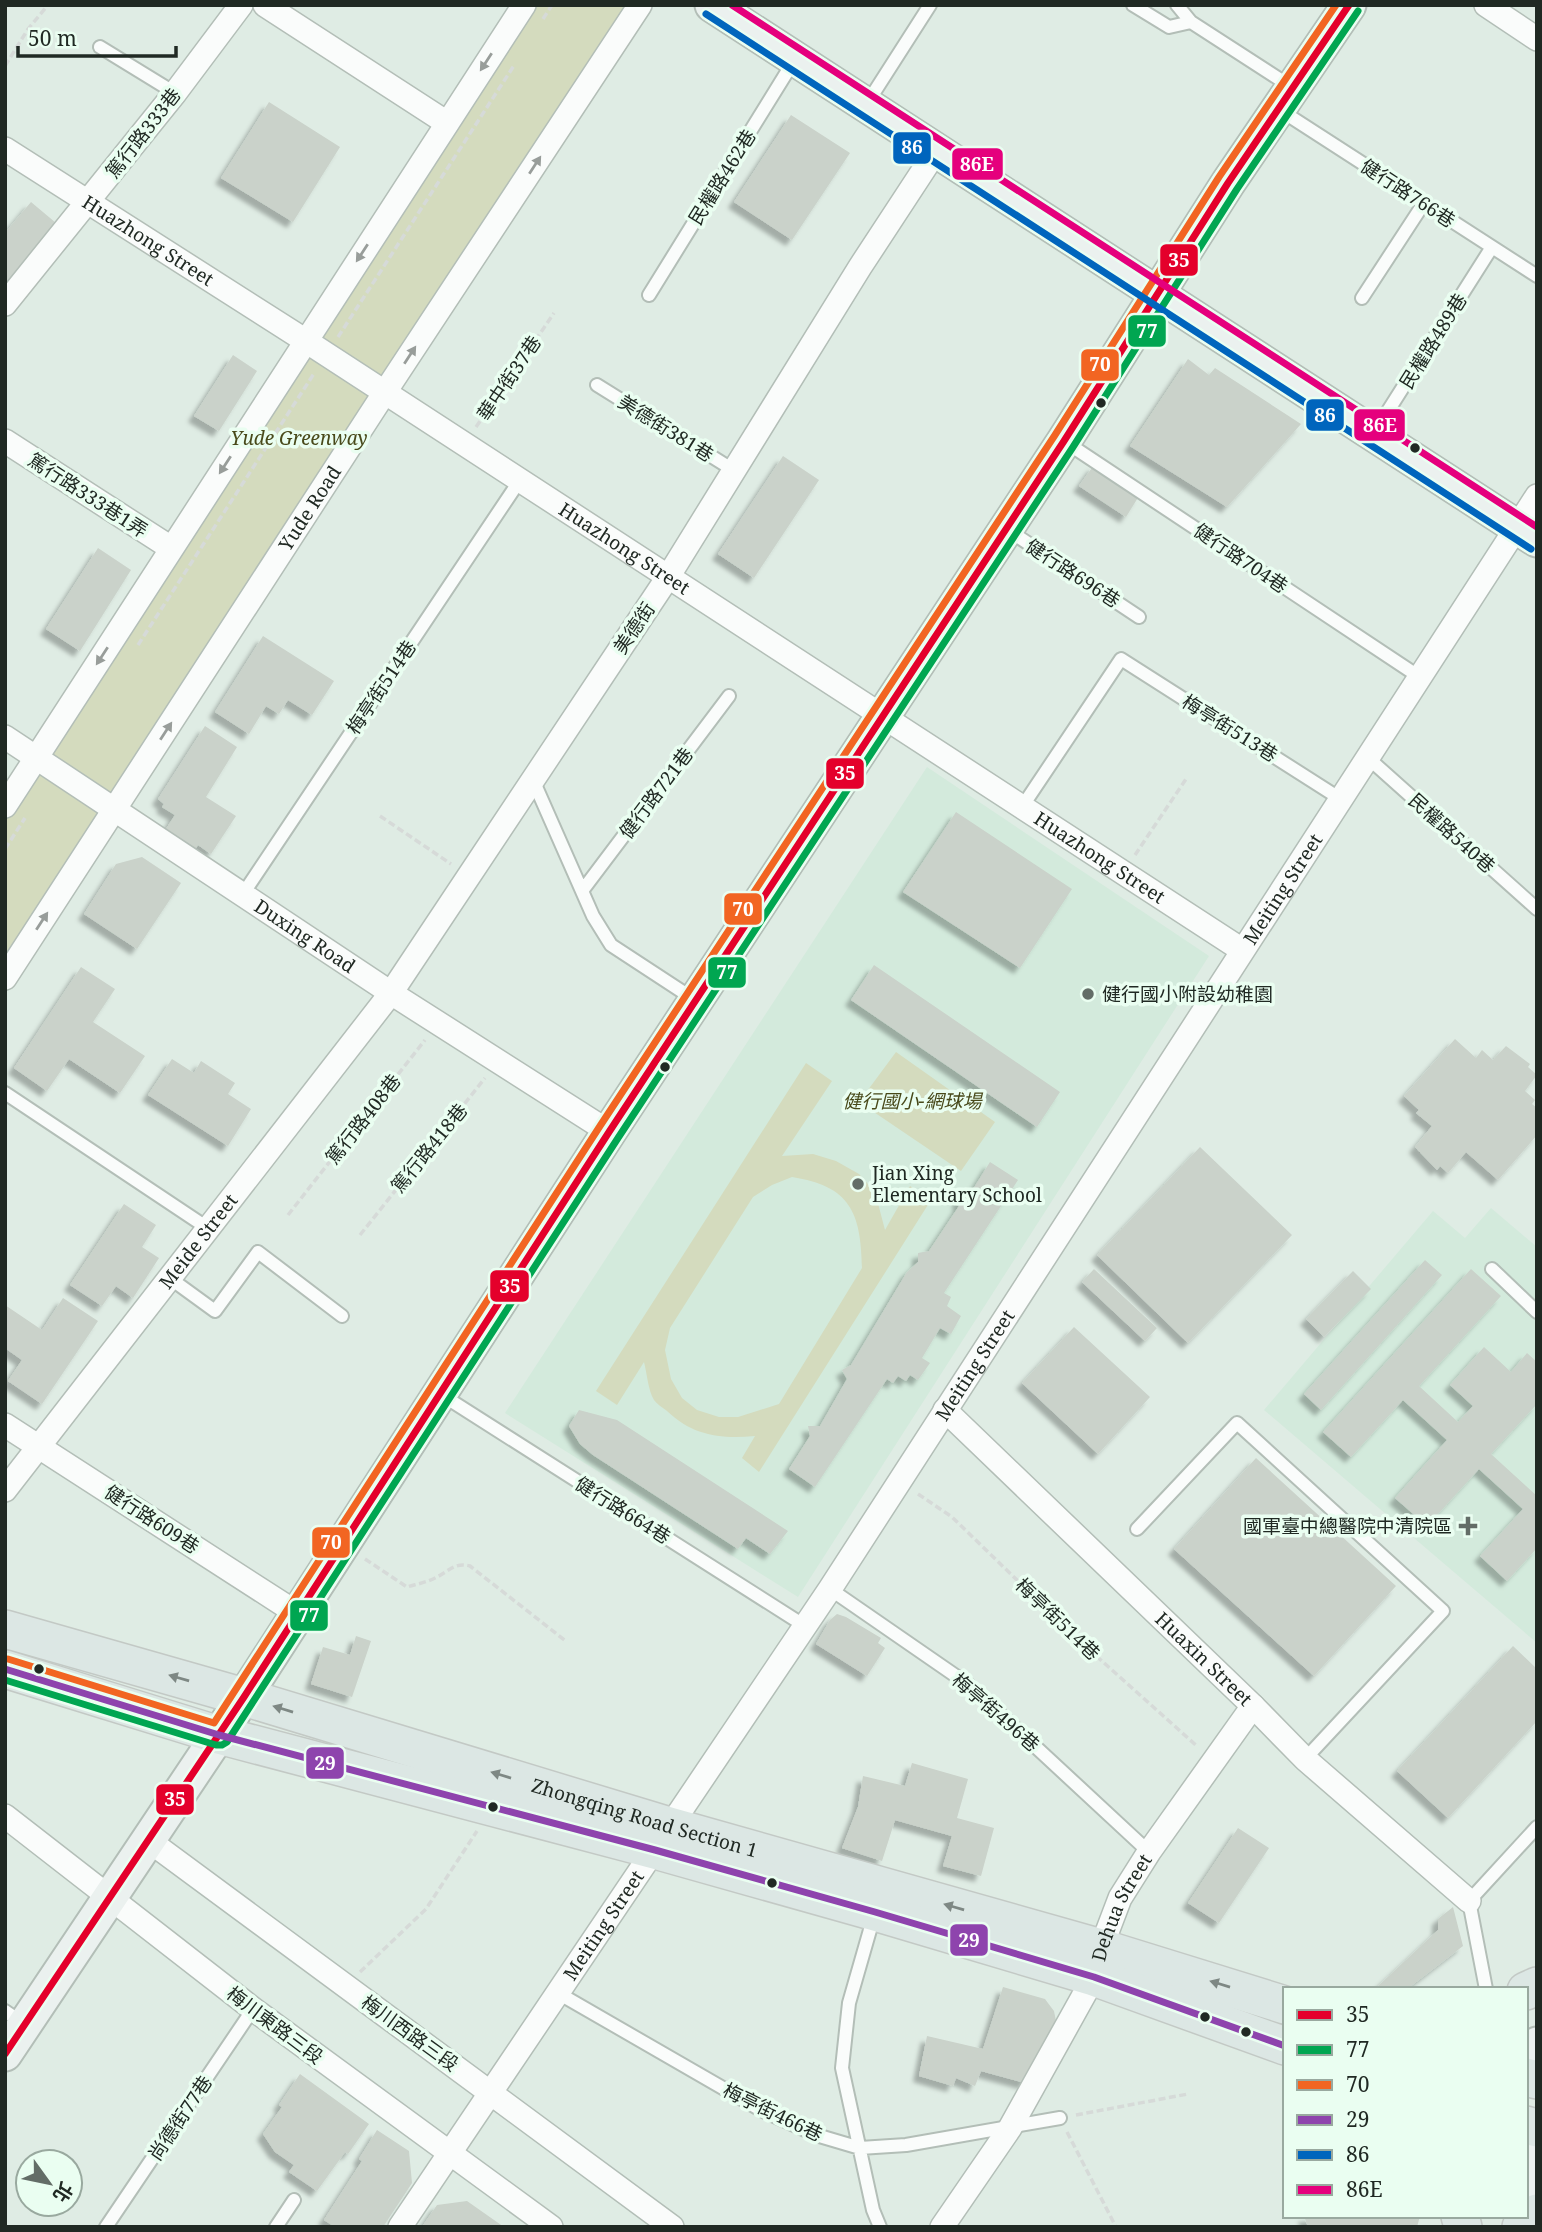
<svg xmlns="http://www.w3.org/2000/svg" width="1542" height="2232" font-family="'Noto Serif','Noto Sans TC',serif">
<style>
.built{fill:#d3eadc}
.green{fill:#d4dbbe;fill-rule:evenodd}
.building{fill:#cad2ca;filter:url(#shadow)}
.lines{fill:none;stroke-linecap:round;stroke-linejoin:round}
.lane-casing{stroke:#b3beb7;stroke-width:16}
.street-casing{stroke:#b3beb7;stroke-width:26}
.secondary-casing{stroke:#b3beb7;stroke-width:37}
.primary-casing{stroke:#c3c9c5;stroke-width:40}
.path{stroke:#d6dad8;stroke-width:3.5;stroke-dasharray:7 3.5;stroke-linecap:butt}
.lane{stroke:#fafcfb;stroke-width:12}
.street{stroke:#fafcfb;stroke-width:23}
.secondary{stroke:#ebf1ef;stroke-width:33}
.primary{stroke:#dce7e4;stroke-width:37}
.bus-1-casing{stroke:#eafef1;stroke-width:12}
.bus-2-casing{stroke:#eafef1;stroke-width:12}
.bus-3-casing{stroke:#eafef1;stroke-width:12}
.bus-4-casing{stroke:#eafef1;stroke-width:12}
.bus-5-casing{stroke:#eafef1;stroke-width:12}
.bus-6-casing{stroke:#eafef1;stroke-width:12}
.bus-1{stroke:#e4002b;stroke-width:7}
.bus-2{stroke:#00a651;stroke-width:7}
.bus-3{stroke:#f26522;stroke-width:7}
.bus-4{stroke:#8e44ad;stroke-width:7}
.bus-5{stroke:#0065bd;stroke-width:7}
.bus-6{stroke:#e5007d;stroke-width:7}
.oneway{fill:#989d9a}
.oneway2{fill:#7e8884}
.bus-dot{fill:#202923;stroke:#eafef1;stroke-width:2.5}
.poi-dot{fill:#636d67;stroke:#eafef1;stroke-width:2.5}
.labels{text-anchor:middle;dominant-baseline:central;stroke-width:7;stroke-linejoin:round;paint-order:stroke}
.street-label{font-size:19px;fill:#202923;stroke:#eafef1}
.park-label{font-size:19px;font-style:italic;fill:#48491a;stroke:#eafef1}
.poi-label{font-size:19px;fill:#202923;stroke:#eafef1;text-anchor:start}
.line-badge{stroke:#eafef1;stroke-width:2.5}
.badge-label{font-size:19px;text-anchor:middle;font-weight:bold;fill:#fff}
</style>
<defs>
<filter id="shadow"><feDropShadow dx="-6" dy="6" stdDeviation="2" flood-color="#0004"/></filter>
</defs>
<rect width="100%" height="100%" fill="#dfece4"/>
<path class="built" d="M927,767L1209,956L798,1597L505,1413Z
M1491,1208L1537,1247V1643L1264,1410L1433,1211L1465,1238Z"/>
<path class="green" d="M531,5H627L383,383L315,340Z
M305,355L373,398L113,797L47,753Z
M38,769L104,812L5,962V820Z
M896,1052L995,1122L961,1171L859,1102Z
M806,1063L832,1081L782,1156L813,1154L836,1161L859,1174L875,1192L885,1230L910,1186L931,1200L759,1472L742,1458L755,1436C721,1439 693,1436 667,1411C663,1408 657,1404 654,1400C648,1390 647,1373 644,1362L617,1405L596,1391ZM792,1177C850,1186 861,1212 862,1268L779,1404L738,1417H719L697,1410L682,1398L671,1379L665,1350L670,1328L753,1197L772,1185Z"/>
<path class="building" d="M269,102L340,147L293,222L221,178Z
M791,115L850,153L792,240L734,202Z
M31,202L62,228L5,296V233Z
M233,355L257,371L219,431L194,416Z
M1188,359L1209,375L1215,368L1301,424L1227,507L1130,446Z
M783,456L819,480L754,578L718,554Z
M1094,465L1139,496L1126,517L1079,486Z
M98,548L131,570L80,651L46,629Z
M263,636L334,681L312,715L288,700L279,714L266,706L249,734L215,712Z
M205,726L237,747L206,797L236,816L211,854L198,845L196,848L166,829L175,815L162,807L164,804L158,799Z
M956,812L1072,889L1020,968L903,892Z
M142,857L181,883L137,949L84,914L116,864Z
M874,965L1060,1092L1037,1127L851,1000Z
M81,967L115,989L93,1022L145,1056L120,1093L69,1059L47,1091L14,1068Z
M1455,1039L1476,1058L1482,1050L1493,1060L1506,1046L1530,1064L1528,1067L1537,1075L1525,1091L1535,1100L1532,1104L1537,1108V1135L1498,1180L1466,1152L1448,1173L1440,1166L1437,1170L1415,1147L1432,1126L1416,1113L1419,1110L1404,1096Z
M172,1059L194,1073L201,1061L235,1083L228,1094L251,1109L228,1146L148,1095Z
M1200,1147L1292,1235L1188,1343L1097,1255Z
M990,1162L1018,1180L944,1293L951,1297L947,1306L961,1316L951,1334L940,1328L922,1358L930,1363L918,1380L910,1375L906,1381L898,1376L893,1383L887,1379L815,1487L789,1469L810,1436L808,1426H820L847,1379L842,1370L851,1365L907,1272L918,1262V1253L929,1251L959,1206L958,1198L963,1193L970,1194Z
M124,1204L156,1225L142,1247L159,1258L133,1298L116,1286L102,1306L70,1285Z
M1425,1260L1442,1275L1321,1410L1304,1394Z
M1094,1269L1157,1328L1145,1341L1082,1282Z
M1471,1269L1501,1296L1419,1386L1458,1422L1473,1406L1450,1385L1484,1347L1511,1372L1527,1353L1537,1362V1404L1491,1454L1537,1496V1548L1507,1581L1480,1556L1523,1509L1479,1469L1427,1526L1395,1498L1447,1440L1403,1400L1351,1457L1323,1432Z
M1353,1271L1371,1289L1324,1337L1306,1319Z
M63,1298L98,1321L42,1404L8,1381L22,1360L5,1348V1305L42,1330Z
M1074,1327L1150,1397L1098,1454L1022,1383Z
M579,1410L617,1420L788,1531L770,1554L746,1538L738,1549L593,1455L580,1444L569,1426Z
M1256,1458L1396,1586L1314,1676L1174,1549Z
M837,1614L846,1617L881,1638L878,1643L885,1648L867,1676L816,1644L830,1620Z
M356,1636L371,1641L352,1697L311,1684L323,1647L350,1655Z
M1513,1646L1537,1669V1721L1448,1818L1397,1771Z
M912,1763L968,1779L957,1818L994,1828L981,1876L943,1866L952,1836L895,1820L882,1861L842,1848L858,1807L863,1776L905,1786Z
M1238,1828L1269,1848L1219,1923L1188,1903Z
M1453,1907L1463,1946L1407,1989H1375L1438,1930V1919Z
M1003,1987L1045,1999L1054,2011L1057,2026L1025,2083L981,2071L975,2086L956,2078L953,2086L919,2076L927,2036L983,2049Z
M300,2074L369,2124L348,2154L345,2152L317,2191L289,2172L294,2165L275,2152L263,2134L282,2107L279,2105Z
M377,2130L409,2151L412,2183L383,2227H335L324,2220L362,2161L359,2159Z
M467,2201L504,2227H422L437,2205Z
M1304,2216H1420L1417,2227H1308Z"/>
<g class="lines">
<defs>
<path id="lane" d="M1133,5L1169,27L1191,22
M1177,5L1191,22L1290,86
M100,47L175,93
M866,105L930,5
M1280,110L1537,276
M649,295L795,59
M1362,298L1424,203
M597,385L735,471
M1374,433L1492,247
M1064,441L1418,676
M1008,530L1139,617
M1367,757L1537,909
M533,780L593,916L611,945L695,1000
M1022,807L1121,659L1339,798
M582,891L729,696
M243,894L520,480
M5,1093L209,1229
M1492,1269L1537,1312
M171,1279L215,1311L258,1252L342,1316
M442,1395L805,1626
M1137,1529L1237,1423L1443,1611L1305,1759
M830,1589L969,1685L1149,1852
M874,1916L849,2003L842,2068L873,2210L880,2227
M1486,1989L1469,1901L1537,1827
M558,1993L761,2110L816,2135L860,2148L906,2145L1060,2118
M5,2011L25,2025
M106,2227L253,2009
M276,2227L294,2200"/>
<g id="street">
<path d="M265,5L447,123"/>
<path d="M1486,5L1537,39"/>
<path id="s1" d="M5,149L306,341L1242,950"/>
<path d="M5,304L175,93L241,5"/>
<path d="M5,441L171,548"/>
<path id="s2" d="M5,737L391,993L609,1132"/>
<path d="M5,806L524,5"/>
<path id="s3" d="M5,978L385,392L640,5"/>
<path id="s4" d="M945,1410L1253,1706L1305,1759L1469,1901"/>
<path d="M5,1425L298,1614"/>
<path id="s5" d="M5,1490L391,993L668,577L860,267L936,151"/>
<path d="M5,1816L253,2009L551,2227"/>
<path d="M148,1840L672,2227"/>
<path id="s6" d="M400,2227L830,1589L1537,496"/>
<path id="s7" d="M942,2227L1010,2128L1094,1977L1101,1948L1120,1898L1149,1852L1253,1706"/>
</g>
<path id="secondary" d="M712,5L1537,540
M5,2054L244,1697L609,1132L1064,441L1228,183L1349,5
M1526,2060L1537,2044
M1526,2188L1537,2157"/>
<g id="primary">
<path id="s8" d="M5,1629L244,1697L669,1826L1101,1948L1285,2005"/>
<path d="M5,1669L219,1735L655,1850L875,1912L1094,1977L1285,2046"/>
<path d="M1526,1991L1537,1986"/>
<path d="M1526,2077L1537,2080"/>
<path d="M1526,2125L1537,2128"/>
<path d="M1460,2216L1463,2227"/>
<path d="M1521,2227L1537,2213"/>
</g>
</defs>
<use href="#lane" class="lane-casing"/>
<use href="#street" class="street-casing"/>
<use href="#secondary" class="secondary-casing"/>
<use href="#primary" class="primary-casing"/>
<path class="path" d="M543,19L552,5
M5,66L28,29L48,5
M338,337L515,64
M476,427L554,313
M138,645L315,372
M380,816L451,864
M5,849L25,818
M1135,855L1186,779
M288,1215L425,1040
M360,1235L485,1078
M918,1494L952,1517L1084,1645L1198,1747
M365,1559L407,1587C417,1584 428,1582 437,1577C449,1571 455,1562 470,1566L567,1642
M360,1972L426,1909L477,1831
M1076,2115L1188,2094
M1067,2132L1116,2227"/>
<use href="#lane" class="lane"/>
<use href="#street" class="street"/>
<use href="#secondary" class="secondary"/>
<use href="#primary" class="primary"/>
<defs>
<path id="bus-1" d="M5,2054L244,1697L609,1132L1064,441L1228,183L1349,5"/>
<path id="bus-2" d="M5,1680L216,1745H222L227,1742L618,1138L1073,447L1237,189L1358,11"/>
<path id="bus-3" d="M8,1659L214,1723L600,1126L1055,435L1219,177L1336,5"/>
<path id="bus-4" d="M5,1669L219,1735L655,1850L875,1912L1094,1977L1285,2046"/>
<path id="bus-5" d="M706,14L1531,549"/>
<path id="bus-6" d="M732,5L1537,527"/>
</defs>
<use href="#bus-1" class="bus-1-casing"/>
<use href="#bus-2" class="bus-2-casing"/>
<use href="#bus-3" class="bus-3-casing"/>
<use href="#bus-4" class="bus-4-casing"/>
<use href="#bus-5" class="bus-5-casing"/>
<use href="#bus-6" class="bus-6-casing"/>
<use href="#bus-1" class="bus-1"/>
<use href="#bus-2" class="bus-2"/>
<use href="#bus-3" class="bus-3"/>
<use href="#bus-4" class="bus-4"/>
<use href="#bus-5" class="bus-5"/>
<use href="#bus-6" class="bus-6"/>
</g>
<defs><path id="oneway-solid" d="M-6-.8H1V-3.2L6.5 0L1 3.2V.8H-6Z" transform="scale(1.75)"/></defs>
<g class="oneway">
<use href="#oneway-solid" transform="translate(486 62) rotate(123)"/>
<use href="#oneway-solid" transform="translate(535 165) rotate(-57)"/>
<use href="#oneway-solid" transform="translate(362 253) rotate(123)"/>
<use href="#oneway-solid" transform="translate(410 355) rotate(-57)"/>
<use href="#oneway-solid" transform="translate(225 465) rotate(123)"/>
<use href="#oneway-solid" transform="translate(102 656) rotate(123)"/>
<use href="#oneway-solid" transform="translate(166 731) rotate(-57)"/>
<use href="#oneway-solid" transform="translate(42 921) rotate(-57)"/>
</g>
<g class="oneway2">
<use href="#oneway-solid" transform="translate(179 1678) rotate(-164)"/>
<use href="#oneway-solid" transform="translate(283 1709) rotate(-163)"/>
<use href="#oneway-solid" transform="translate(501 1775) rotate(-163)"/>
<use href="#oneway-solid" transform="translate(954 1907) rotate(-164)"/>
<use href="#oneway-solid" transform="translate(1220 1984) rotate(-163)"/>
</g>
<g class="bus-dot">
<circle cx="1101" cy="403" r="6"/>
<circle cx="1415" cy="448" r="6"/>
<circle cx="665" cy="1067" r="6"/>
<circle cx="39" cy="1669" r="6"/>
<circle cx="493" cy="1807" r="6"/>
<circle cx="772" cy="1883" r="6"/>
<circle cx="1205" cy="2017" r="6"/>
<circle cx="1246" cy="2032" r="6"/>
</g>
<g class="poi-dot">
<circle cx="1088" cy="994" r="7"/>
<circle cx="858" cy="1184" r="7"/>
<path d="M1464.5 1515.5h7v7h7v7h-7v7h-7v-7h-7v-7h7z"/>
</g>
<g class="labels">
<g class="street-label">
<text transform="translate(143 133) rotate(-52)">篤行路333巷</text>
<text transform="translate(722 177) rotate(-58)">民權路462巷</text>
<text transform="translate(1408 193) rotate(33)">健行路766巷</text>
<text stroke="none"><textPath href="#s1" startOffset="170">Huazhong Street</textPath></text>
<text transform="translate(1433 341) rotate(-58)">民權路489巷</text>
<text transform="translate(509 378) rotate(-56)">華中街37巷</text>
<text transform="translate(666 428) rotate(32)">美德街381巷</text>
<text transform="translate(88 495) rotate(33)">篤行路333巷1弄</text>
<text stroke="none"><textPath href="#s3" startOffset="560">Yude Road</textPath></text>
<text stroke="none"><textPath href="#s1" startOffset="737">Huazhong Street</textPath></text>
<text transform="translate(1241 558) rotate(34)">健行路704巷</text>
<text transform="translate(1073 573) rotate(33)">健行路696巷</text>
<text transform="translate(634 628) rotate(-56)">美德街</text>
<text transform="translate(381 687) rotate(-56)">梅亭街514巷</text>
<text transform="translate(1230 728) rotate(32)">梅亭街513巷</text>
<text transform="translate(656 793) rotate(-53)">健行路721巷</text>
<text transform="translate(1452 833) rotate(42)">民權路540巷</text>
<text stroke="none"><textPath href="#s1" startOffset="1304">Huazhong Street</textPath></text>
<text stroke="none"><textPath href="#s6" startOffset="1603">Meiting Street</textPath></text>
<text stroke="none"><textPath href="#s2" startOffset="360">Duxing Road</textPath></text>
<text transform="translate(363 1119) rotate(-52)">篤行路408巷</text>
<text transform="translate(429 1148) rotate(-51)">篤行路418巷</text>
<text stroke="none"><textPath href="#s5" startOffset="315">Meide Street</textPath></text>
<text stroke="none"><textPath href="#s6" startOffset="1036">Meiting Street</textPath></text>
<text transform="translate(623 1510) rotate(32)">健行路664巷</text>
<text transform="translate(152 1519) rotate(33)">健行路609巷</text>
<text transform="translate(1058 1619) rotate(44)">梅亭街514巷</text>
<text stroke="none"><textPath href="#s4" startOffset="359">Huaxin Street</textPath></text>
<text transform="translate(996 1712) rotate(41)">梅亭街496巷</text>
<text stroke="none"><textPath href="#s8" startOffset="667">Zhongqing Road Section 1</textPath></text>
<text stroke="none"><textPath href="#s7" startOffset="368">Dehua Street</textPath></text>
<text stroke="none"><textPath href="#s6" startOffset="364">Meiting Street</textPath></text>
<text transform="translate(275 2025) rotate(37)">梅川東路三段</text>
<text transform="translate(410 2033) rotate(36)">梅川西路三段</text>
<text transform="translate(773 2112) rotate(26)">梅亭街466巷</text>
<text transform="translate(180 2118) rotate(-56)">尚德街77巷</text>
</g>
<g class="park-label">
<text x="299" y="438">Yude Greenway</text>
<text x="912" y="1101">健行國小-網球場</text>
</g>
<g class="poi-label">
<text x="1102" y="994">健行國小附設幼稚園</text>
<text x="872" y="1173">Jian Xing<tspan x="872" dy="22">Elementary School</tspan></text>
<text x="1452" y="1526" text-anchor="end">國軍臺中總醫院中清院區</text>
</g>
</g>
<g class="line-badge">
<rect x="892" y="131" width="40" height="34" rx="7" fill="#0065bd"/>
<rect x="951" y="147" width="53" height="34" rx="7" fill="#e5007d"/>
<rect x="1159" y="243" width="40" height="34" rx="7" fill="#e4002b"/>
<rect x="1127" y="314" width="40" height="34" rx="7" fill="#00a651"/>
<rect x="1080" y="348" width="40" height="34" rx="7" fill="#f26522"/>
<rect x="1305" y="398" width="40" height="34" rx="7" fill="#0065bd"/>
<rect x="1353" y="408" width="53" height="34" rx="7" fill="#e5007d"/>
<rect x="825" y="757" width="40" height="33" rx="7" fill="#e4002b"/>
<rect x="723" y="892" width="40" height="34" rx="7" fill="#f26522"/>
<rect x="707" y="956" width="40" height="33" rx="7" fill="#00a651"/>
<rect x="489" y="1269" width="41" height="34" rx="7" fill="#e4002b"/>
<rect x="311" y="1526" width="40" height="33" rx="7" fill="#f26522"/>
<rect x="289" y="1599" width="40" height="33" rx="7" fill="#00a651"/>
<rect x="305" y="1746" width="40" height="34" rx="7" fill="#8e44ad"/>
<rect x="155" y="1783" width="40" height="33" rx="7" fill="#e4002b"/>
<rect x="949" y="1923" width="40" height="34" rx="7" fill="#8e44ad"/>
</g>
<g class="badge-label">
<text x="912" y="154">86</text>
<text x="977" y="171">86E</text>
<text x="1179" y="267">35</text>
<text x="1147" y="338">77</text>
<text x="1100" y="371">70</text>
<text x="1325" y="422">86</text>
<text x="1380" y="432">86E</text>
<text x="845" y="780">35</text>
<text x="743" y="916">70</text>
<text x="727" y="979">77</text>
<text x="510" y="1293">35</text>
<text x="331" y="1549">70</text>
<text x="309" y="1622">77</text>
<text x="325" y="1770">29</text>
<text x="175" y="1806">35</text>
<text x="969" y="1947">29</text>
</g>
<rect width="1542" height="2232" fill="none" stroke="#202923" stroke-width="14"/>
<rect x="1283" y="1987" width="245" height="231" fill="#eafef1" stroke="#99a99f" stroke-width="2"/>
<rect x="1297" y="2010" width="35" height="10" fill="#e4002b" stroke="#99a99f" stroke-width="2"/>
<text x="1346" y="2022" font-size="21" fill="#202923">35</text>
<rect x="1297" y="2045" width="35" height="10" fill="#00a651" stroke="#99a99f" stroke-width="2"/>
<text x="1346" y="2057" font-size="21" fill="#202923">77</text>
<rect x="1297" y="2080" width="35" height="10" fill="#f26522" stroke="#99a99f" stroke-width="2"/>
<text x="1346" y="2092" font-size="21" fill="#202923">70</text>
<rect x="1297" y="2115" width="35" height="10" fill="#8e44ad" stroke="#99a99f" stroke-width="2"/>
<text x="1346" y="2127" font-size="21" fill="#202923">29</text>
<rect x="1297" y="2150" width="35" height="10" fill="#0065bd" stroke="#99a99f" stroke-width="2"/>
<text x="1346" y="2162" font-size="21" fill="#202923">86</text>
<rect x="1297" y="2185" width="35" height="10" fill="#e5007d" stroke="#99a99f" stroke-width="2"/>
<text x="1346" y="2197" font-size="21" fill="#202923">86E</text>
<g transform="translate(49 2183) rotate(123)"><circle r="33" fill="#eafef1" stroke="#99a99f" stroke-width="2"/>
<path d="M0-5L12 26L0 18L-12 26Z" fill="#636d67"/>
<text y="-10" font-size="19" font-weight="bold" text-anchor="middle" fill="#202923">北</text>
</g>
<path d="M18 46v10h158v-10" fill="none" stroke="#202923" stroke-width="3.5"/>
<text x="28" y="46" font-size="21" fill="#202923" stroke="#eafef1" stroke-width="5" paint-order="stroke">50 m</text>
</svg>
